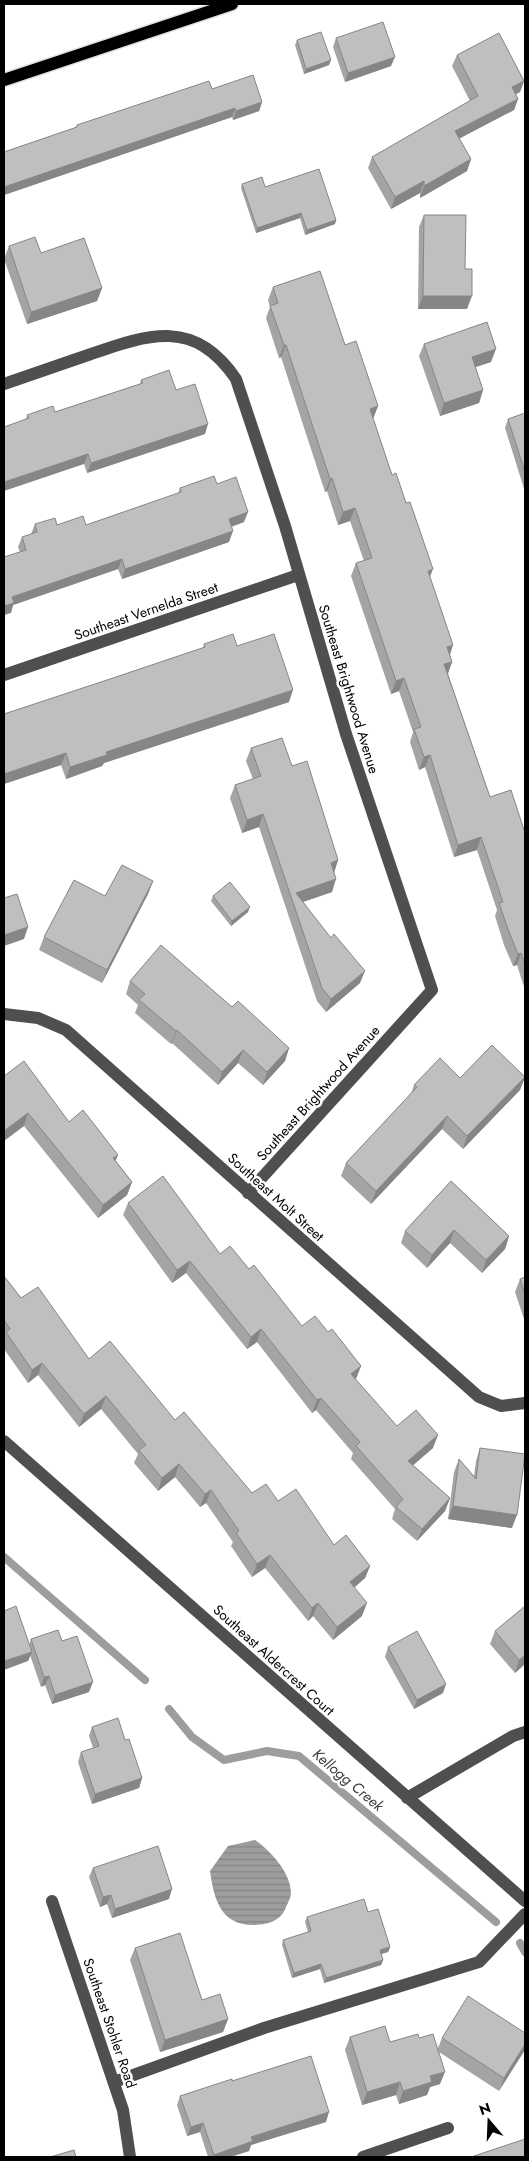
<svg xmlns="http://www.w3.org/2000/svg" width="529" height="2161" font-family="Jost,sans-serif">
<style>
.water{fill:url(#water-rules)}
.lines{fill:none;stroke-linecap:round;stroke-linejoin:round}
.stream{stroke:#9d9d9d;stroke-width:8}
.major-casing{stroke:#dbdbdb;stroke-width:15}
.minor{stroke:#4f4f4f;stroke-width:12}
.major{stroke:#000;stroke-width:12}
.wall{fill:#a4a4a4}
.shaded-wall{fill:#868686}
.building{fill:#bfbfbf;stroke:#868686}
.labels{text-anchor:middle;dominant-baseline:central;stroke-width:5;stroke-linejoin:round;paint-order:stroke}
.street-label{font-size:14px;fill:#000;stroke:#fff}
.water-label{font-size:15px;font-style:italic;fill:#3e3e3e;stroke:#fff}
</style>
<defs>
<pattern id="water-rules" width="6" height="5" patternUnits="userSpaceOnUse" patternTransform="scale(1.25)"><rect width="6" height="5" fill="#9d9d9d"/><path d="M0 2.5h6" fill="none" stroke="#858585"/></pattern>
</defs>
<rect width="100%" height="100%" fill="#fff"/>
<path class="water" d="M255,1840C270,1850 291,1873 291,1893C291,1897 288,1903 286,1907C281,1921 269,1924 255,1925C221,1926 214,1900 210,1871L228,1846Z"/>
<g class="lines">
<path class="stream" d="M4,1557L145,1680
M169,1709L192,1737L224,1760L267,1751L299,1756L496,1922
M520,1943L525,1952"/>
<defs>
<path id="major" d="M4,80L232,4"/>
</defs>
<use href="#major" class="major-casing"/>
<path class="minor" d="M4,384C33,374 62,364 91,354C149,334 195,318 236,379L285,526L346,734L432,990L248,1193
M4,675L298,575
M4,1014L38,1018L66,1030L479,1397L501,1406L525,1403
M4,1441L525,1901
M407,1798L513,1736L525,1732
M52,1901L123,2110L130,2157
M114,2082L264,2028L479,1962L525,1914
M363,2157L448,2128"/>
<use href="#major" class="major"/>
</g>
<path class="wall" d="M336,38L391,66L345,82L333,47Z
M297,40L329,65L304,74L295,45Z
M457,55L524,81L520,92L516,94L518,99L514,110L459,138L471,159L467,171L420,198V193L391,209L368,168L372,157L470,101L452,66Z
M212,89L262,102L259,111L233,120L232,117L4,195V152L75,128L77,125Z
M242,184L265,187L336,220L335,224L305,235L300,218L256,233L241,188Z
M424,215L465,269L467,309H418L419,227Z
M9,246L41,253L102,288L97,301L27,324L4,259Z
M273,287L345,345L378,406L373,418L392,475L430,577L452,662L448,674L490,797L525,833V990L517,965L513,966L504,945L495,916L497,910L477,850L454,857L425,767L419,770L410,742L413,732L399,691L391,694L351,576L356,563L364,561L350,521L338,525L327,491L325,492L281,357L279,358L266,318L270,307L268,300Z
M424,344L491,362L475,367L483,390L479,403L440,416L419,356Z
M141,380L176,390L205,434L87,473L84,464L26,419L27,415L55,412L140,384Z
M525,413V492L505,428L508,419Z
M217,484L244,522L231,527L229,542L122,579L118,569L13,605L11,613L20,552L18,547L22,537L31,534L35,524L86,525L178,494L180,488Z
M204,644L237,646L289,702L104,763L102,766L66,779L61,765L4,784L113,678L203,648Z
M251,748L292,766L338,860L334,872L332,892L303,902L360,983L326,1012L317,1001L259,827L242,833L230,798L235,785L253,779L246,761Z
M153,881L148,894L102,983L39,950L44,937L105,896Z
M213,896L248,912L231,926L211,901Z
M130,981L232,1007L289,1048L285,1061L263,1085L238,1063L218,1085L172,1043L171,1044L135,1013L138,1005L126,994Z
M4,1076L69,1122L116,1161L132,1182L127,1195L98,1218L24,1126Z
M525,1077L520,1090L463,1149L442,1129L371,1204L341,1176L346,1163L411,1094L414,1085L460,1078Z
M451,1181L509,1236L505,1249L482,1273L450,1243L427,1268L401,1243L405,1231Z
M128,1203L220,1254L249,1269L302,1326L328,1332L361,1366L355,1379L397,1426L433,1448L413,1465L450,1498L445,1511L417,1541L392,1519L395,1509L351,1459L353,1453L316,1410L312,1413L257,1342L247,1349L186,1273L172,1283L123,1215Z
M4,1276L21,1298L89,1359L175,1420L252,1493L278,1501L334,1545L370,1566L365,1578L354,1588L362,1616L333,1640L313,1616L308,1621L265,1568L252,1577L231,1546L233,1542L206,1503L200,1507L175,1477L158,1491L134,1463L138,1454L101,1409L79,1427L38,1375L28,1383L4,1349Z
M525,1277V1322L515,1292L520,1279Z
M480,1448L512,1528L448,1519L454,1472L459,1459L474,1476L476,1461Z
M495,1631L525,1664L515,1673L490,1644Z
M31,1639L62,1641L89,1692L52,1704L45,1685L41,1687L30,1655L28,1661L29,1645Z
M388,1647L443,1693L414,1709L385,1657Z
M92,1727L125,1740L142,1778L139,1788L92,1804L78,1762L81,1752L93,1748L89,1736Z
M93,1868L169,1899L112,1918L107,1904L100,1907L89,1877Z
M368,1912L390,1947L388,1952L381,1954L383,1960L381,1965L324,1983L320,1969L292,1978L282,1945L283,1940L308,1932L305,1922L307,1917Z
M135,1948L202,2000L228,2019L223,2032L160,2052L130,1960Z
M525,2033L499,2091L439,2052L440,2084L430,2087L427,2095L399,2104L396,2095L362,2105L345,2050L350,2037L390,2042L419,2038L438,2048L442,2038Z
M232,2081L326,2122L251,2145L249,2151L230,2157H208L200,2132L187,2136L177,2105L180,2096Z"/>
<path class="shaded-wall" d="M395,57L391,66L345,82L348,73Z
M331,60L329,65L304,74L306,69Z
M524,81L520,92L508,98L512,87Z
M518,99L514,110L451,143L455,131Z
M262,102L259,111L233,120L236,111Z
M235,108L232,117L4,195V187Z
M471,159L467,171L420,198L424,186Z
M424,181L420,193L391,209L395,197Z
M301,213L300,218L256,233L257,228Z
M336,220L335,224L305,235L307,230Z
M102,288L97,301L27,324L31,312Z
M423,296H472L467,309H418Z
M284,345H286L281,357L279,358Z
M496,349L491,362L467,370L472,357Z
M483,390L479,403L440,416L444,403Z
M378,406L373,419L370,409Z
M208,424L205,434L87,473L91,463Z
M88,454L84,464L4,491V482Z
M332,478L327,491L325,492L330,479Z
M355,508L350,521L338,525L343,512Z
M248,512L244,522L225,529L229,519Z
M233,531L229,542L122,579L125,569Z
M122,559L118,569L13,605L11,613L4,615V606L12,597Z
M433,569L428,582V571Z
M453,645L449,658L447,647Z
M452,662L447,675L444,664Z
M404,678L399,691L391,694L396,681Z
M293,690L289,702L104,763L102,766L66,779L70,767L106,752Z
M66,753L61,765L4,784V774Z
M430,755L425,767L419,770L424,757Z
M263,814L259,827L242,833L247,820Z
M481,837L477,850L454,857L458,845Z
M338,860L334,873L331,863Z
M336,879L332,892L294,905L296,893Z
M153,881L148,894L102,983L107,970Z
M250,907L248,912L231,926L232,921Z
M28,927L24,939L4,946V935Z
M521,953L517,965L513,966L518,954Z
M365,971L360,983L326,1012L331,999Z
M177,1030L172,1043L171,1044L176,1031Z
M289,1048L285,1061L263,1085L267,1072Z
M243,1050L238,1063L218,1085L222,1072Z
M525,1077L520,1090L463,1149L467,1136Z
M28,1113L24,1126L4,1141V1131Z
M447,1116L442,1129L371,1204L376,1191Z
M118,1155L113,1167V1158Z
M132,1182L127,1195L98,1218L103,1205Z
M454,1230L450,1243L427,1268L432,1255Z
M509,1236L505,1249L482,1273L486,1260Z
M190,1261L186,1273L172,1283L177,1270Z
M261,1329L257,1342L247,1349L251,1337Z
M42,1363L38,1375L28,1383L32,1370Z
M361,1366L356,1379L346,1387L351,1374Z
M106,1396L101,1409L79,1427L84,1414Z
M321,1398L316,1410L312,1413L317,1400Z
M438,1435L433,1448L403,1474L408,1461Z
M179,1464L175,1477L158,1491L162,1478Z
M211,1490L206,1503L200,1507L205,1494Z
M450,1498L445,1511L417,1541L422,1529Z
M453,1506L517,1515L512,1528L448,1519Z
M270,1555L265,1568L252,1577L257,1564Z
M370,1566L365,1578L345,1595L350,1582Z
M318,1603L313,1616L308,1621L312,1608Z
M367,1603L362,1616L333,1640L337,1627Z
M32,1652L28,1661L4,1670V1661Z
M525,1655V1664L515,1673L519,1660Z
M49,1676L45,1685L41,1687L44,1677Z
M93,1682L89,1692L52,1704L55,1695Z
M446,1684L443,1693L414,1709L417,1700Z
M142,1778L139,1788L92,1804L95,1794Z
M172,1889L169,1899L112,1918L115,1909Z
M111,1895L107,1904L100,1907L103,1897Z
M390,1947L388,1952L378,1955L380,1950Z
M383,1960L381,1965L324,1983L326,1978Z
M321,1964L320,1969L292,1978L294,1973Z
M228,2019L223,2032L160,2052L165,2040Z
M525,2044V2050L499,2091L504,2078Z
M445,2072L440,2084L430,2087L427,2095L399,2104L403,2091L430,2076Z
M400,2082L396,2095L362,2105L367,2092Z
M329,2112L326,2122L251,2145L249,2151L230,2157H213L214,2155L251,2137Z
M203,2123L200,2132L187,2136L191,2127Z"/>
<path class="building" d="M383,22L395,57L348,73L336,38Z
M321,32L331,60L306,69L297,40Z
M499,33L524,81L512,87L518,99L455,131L471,159L424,186V181L395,197L372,157L478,96L457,55Z
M253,75L262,102L236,111L235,108L4,187V152L77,127V125L209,81L212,89Z
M319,169L336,220L307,230L301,213L257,228L242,184L262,177L265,187Z
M424,215H466L465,269H472V296H423Z
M35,237L41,253L84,238L102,288L31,312L9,246Z
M320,271L345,345L356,341L378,406L370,409L392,475L396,473L406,503L410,502L433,569L428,571L453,645L447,647L452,662L444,664L490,797L511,790L525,833V964L521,953L518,954L509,932L499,903L503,902L481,837L458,845L430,755L424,757L414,729L421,727L404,678L396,681L356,563L372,558L355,508L343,512L332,478L330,479L286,345H284L270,306L278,303L273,287Z
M487,322L496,349L472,357L483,390L444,403L424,344Z
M169,370L176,390L195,384L208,424L91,463L88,454L4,482V427L29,418L27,415L53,406L55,412L143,383L141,380Z
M525,413V472L508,419Z
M214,476L217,484L236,477L248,512L229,519L233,531L125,569L122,559L12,597L14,603L4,606V557L26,550L22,537L37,532L35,524L55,518L57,525L83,516L86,525L181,492L180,488Z
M233,634L237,646L274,634L293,690L106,752L107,755L70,767L66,753L4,774V714L113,678L205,647L204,644Z
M282,738L292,766L307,761L338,860L331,863L336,879L296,893L331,938L334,934L365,971L331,999L322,988L263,814L247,820L235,785L261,776L251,748Z
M122,865L153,881L107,970L44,937L74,880L105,896Z
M230,882L250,907L232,921L213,896Z
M17,894L28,927L4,935V898Z
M161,945L232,1007L238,1001L289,1048L267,1072L243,1050L222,1072L177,1030L176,1031L139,1000L145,994L130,981Z
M492,1045L525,1077L467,1136L447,1116L376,1191L346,1163L417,1087L414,1085L440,1058L460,1078Z
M24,1061L69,1122L83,1110L118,1155L113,1158L132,1182L103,1205L28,1113L4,1131V1076Z
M163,1176L220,1254L230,1246L249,1269L254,1265L302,1326L315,1316L328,1332L332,1329L361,1366L351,1374L397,1426L416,1410L438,1435L408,1461L450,1498L422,1529L396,1507L403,1499L356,1446L360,1442L321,1398L317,1400L261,1329L251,1337L190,1261L177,1270L128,1203Z
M451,1181L509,1236L486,1260L454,1230L432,1255L405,1231Z
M4,1276L21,1298L38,1287L89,1359L110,1341L175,1420L184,1412L252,1493L266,1484L278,1501L296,1489L334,1545L346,1535L370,1566L350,1582L367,1603L337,1627L318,1603L312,1608L270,1555L257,1564L236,1533L239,1531L211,1490L205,1494L179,1464L162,1478L139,1450L146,1445L106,1396L84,1414L42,1363L32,1370L6,1332L10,1329L4,1320Z
M525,1277V1295L520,1279Z
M480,1448L525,1454L517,1515L453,1506L459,1459L476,1479Z
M16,1606L32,1652L4,1661V1611Z
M525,1606V1655L519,1660L495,1631Z
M58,1630L62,1641L77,1636L93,1682L55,1695L49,1676L44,1677L31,1639Z
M417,1631L446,1684L417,1700L388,1647Z
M118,1718L125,1740L129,1739L142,1778L95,1794L81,1752L99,1746L92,1727Z
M158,1846L172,1889L115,1909L111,1895L103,1897L93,1868Z
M364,1899L368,1912L378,1909L390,1947L380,1950L383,1960L326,1978L321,1964L294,1973L283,1940L311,1931L307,1917Z
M180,1933L202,2000L220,1994L228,2019L165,2040L135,1948Z
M468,1996L525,2033V2044L504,2078L442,2038Z
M385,2026L390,2042L418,2034L419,2038L433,2034L445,2072L430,2076L432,2082L403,2091L400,2082L367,2092L350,2037Z
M311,2056L329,2112L251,2137L253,2141L214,2155L203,2123L191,2127L180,2096L232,2079V2081Z
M525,2139V2157H471Z
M74,2150L76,2157H50Z"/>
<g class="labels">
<g class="street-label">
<text transform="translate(146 611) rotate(-19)">Southeast Vernelda Street</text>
<text transform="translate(349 689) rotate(73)">Southeast Brightwood Avenue</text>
<text transform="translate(318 1093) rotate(-48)">Southeast Brightwood Avenue</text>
<text transform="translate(276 1197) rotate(42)">Southeast Molt Street</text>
<text transform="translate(274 1660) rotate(42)">Southeast Aldercrest Court</text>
<text transform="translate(110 2023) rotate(71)">Southeast Stohler Road</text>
</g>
<g class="water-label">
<text transform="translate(348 1780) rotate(40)">Kellogg Creek</text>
</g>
</g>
<rect width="529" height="2161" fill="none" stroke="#000000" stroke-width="10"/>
<g transform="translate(489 2121) rotate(341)" stroke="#ffffff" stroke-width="4" paint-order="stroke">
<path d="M0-4L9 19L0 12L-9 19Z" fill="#000000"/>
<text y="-8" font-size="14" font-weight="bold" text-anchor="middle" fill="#000000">N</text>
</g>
</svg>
